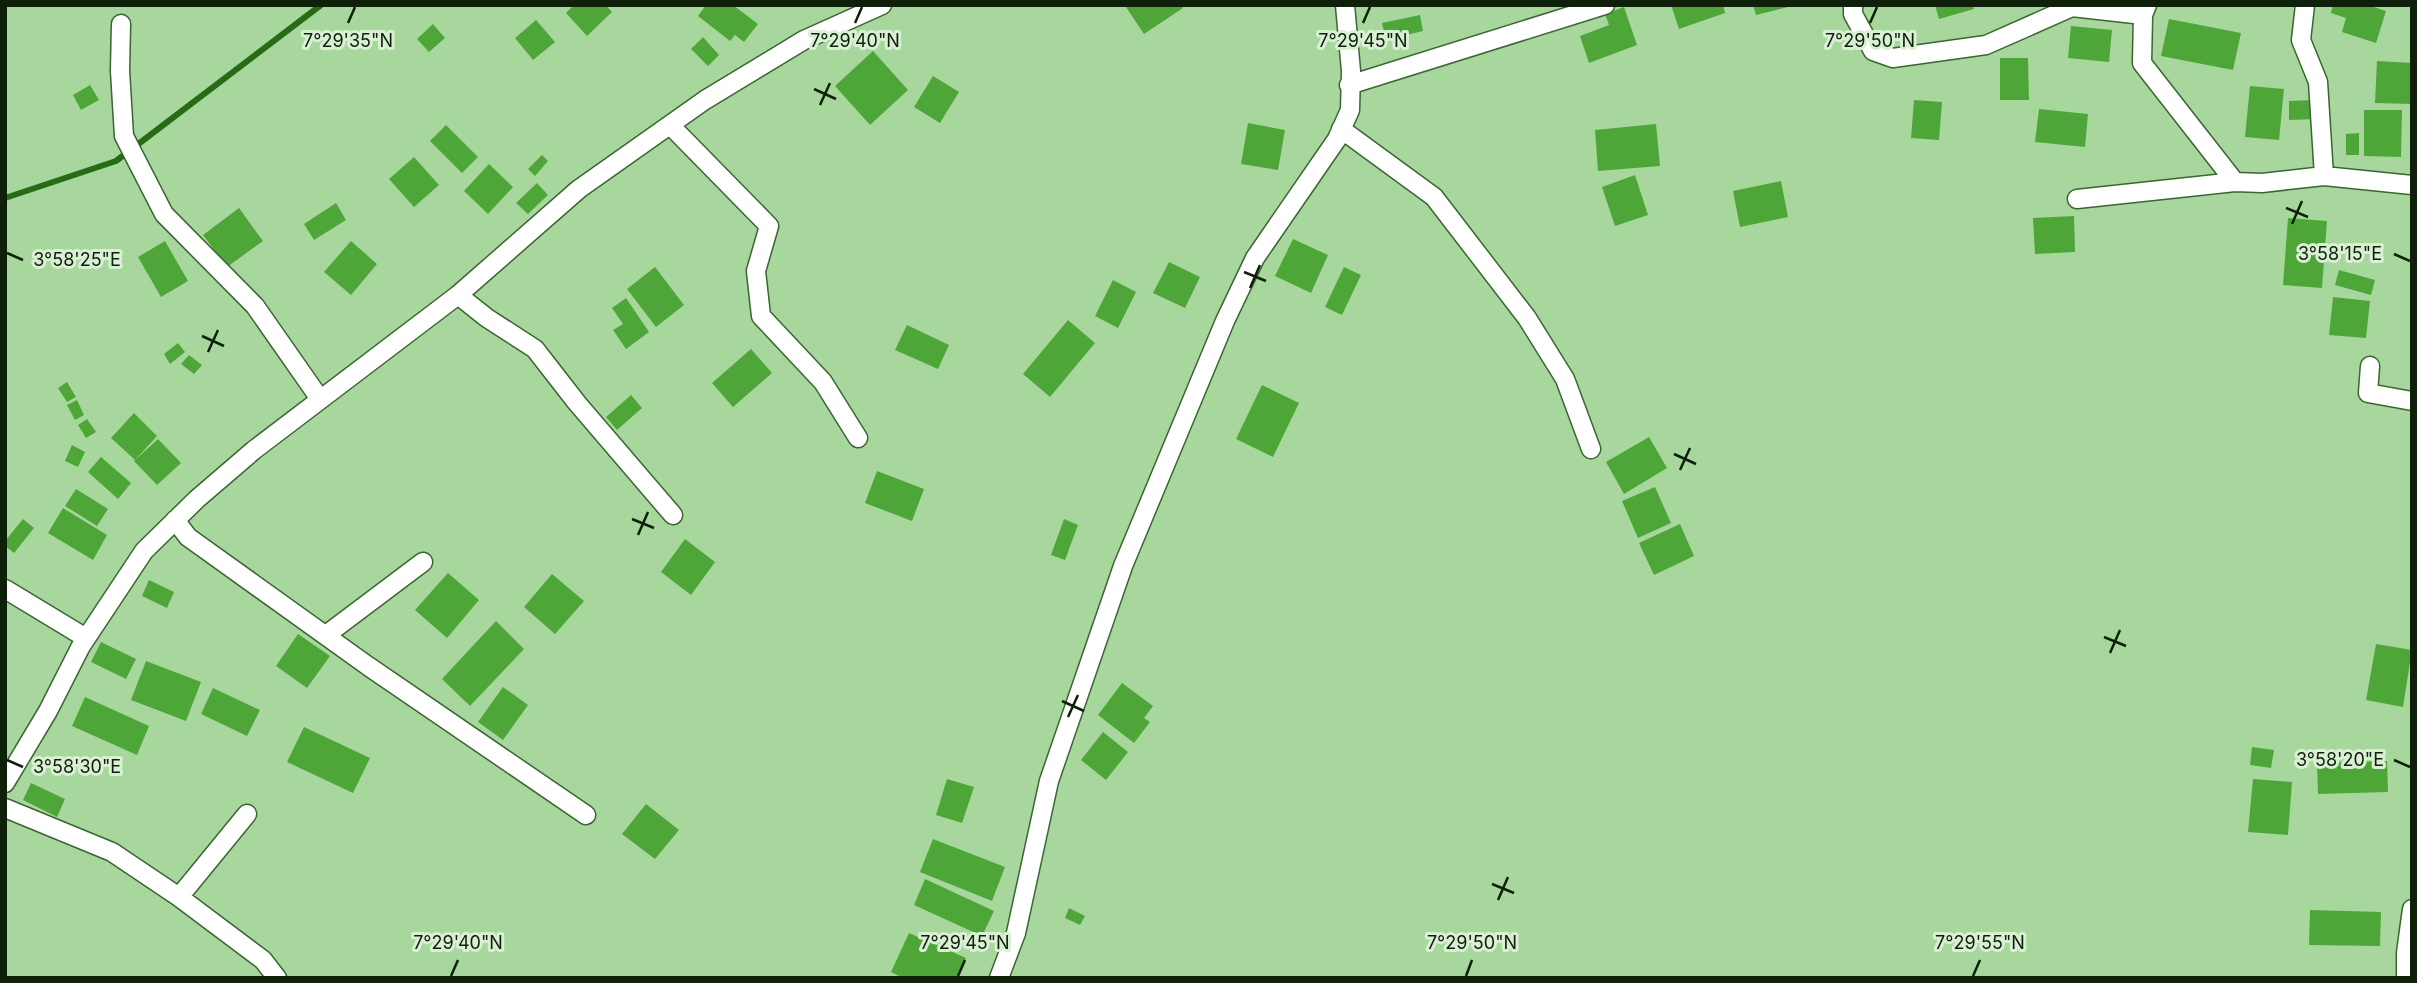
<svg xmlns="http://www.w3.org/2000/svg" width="2417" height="983" font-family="Inter,sans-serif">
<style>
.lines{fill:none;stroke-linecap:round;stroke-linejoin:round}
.stream{stroke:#276b14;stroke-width:6}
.building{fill:#4ea639}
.minor-casing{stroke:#3b6532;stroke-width:21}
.minor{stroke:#fff;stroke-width:18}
.ticks{fill:none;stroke:#0e1f0a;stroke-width:2.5}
.ticks-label{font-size:18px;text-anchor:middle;fill:#0e1f0a;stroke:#d9f0d4;stroke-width:6;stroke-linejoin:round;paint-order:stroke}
</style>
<rect width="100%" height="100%" fill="#a8d79e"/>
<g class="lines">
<path class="stream" d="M5,198L116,161L321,5"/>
</g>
<path class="building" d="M574,5H606L612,12L587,36L566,13Z
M706,5H733L758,24L744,42L735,35L730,41L698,16Z
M1127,5H1181L1183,8L1144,34L1126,7Z
M1671,5H1723L1725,13L1679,29Z
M1753,5H1791L1792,6L1756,15Z
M1935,5H1973L1974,9L1939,19Z
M2333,5H2368L2386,11L2376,43L2342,32L2346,18L2331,13Z
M1624,7L1637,45L1589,63L1580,36L1609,25L1605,14Z
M1420,15L1423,31L1386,40L1382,23Z
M2169,19L2241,33L2233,70L2161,56Z
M536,20L555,42L533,60L515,38Z
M433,24L445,38L429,52L417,39Z
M2071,26L2112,30L2109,62L2068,58Z
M703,37L719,55L708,66L691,49Z
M873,51L908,90L870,125L835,86Z
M2000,58H2028L2029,100H2000Z
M2377,61L2412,63V104L2375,103Z
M933,76L959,92L940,123L914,107Z
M90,85L99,100L81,110L73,95Z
M2250,86L2284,89L2279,140L2245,137Z
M1914,100L1942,102L1939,140L1911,138Z
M2315,100L2316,119L2289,120V101Z
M2039,109L2088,114L2085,147L2035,142Z
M2364,110H2402L2401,157L2364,156Z
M1248,123L1285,130L1278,170L1241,164Z
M1656,124L1660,166L1598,171L1595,130Z
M446,125L478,157L462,173L430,141Z
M2359,133V155H2346V134Z
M542,155L548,161L535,176L528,169Z
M414,157L439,185L414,207L389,179Z
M489,164L513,187L488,214L464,191Z
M1635,175L1648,215L1615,226L1602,187Z
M1781,181L1788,217L1740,227L1733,191Z
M537,183L548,195L528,214L516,203Z
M336,203L346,220L314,240L304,224Z
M239,208L263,241L227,267L203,235Z
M2074,216L2075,252L2035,254L2033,218Z
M2288,218L2327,221L2322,288L2283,285Z
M1293,239L1328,255L1311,293L1275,276Z
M165,241L188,281L161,297L138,257Z
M351,241L377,264L351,295L324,272Z
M1169,262L1200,277L1185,308L1153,293Z
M655,267L684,305L656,327L627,289Z
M1344,267L1361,275L1342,315L1325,307Z
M2339,270L2375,280L2371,295L2335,285Z
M1113,280L1136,292L1118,328L1095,316Z
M2333,297L2370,301L2366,338L2329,335Z
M626,298L649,332L626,349L613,330L623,324L612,308Z
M1068,320L1095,343L1050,397L1023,374Z
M907,325L949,345L938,369L895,350Z
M178,343L185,352L170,364L164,354Z
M751,349L772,373L733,407L712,383Z
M189,355L202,365L194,374L181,364Z
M67,382L76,397L67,402L58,388Z
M1262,385L1299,403L1273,457L1236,439Z
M631,395L642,408L617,430L606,417Z
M77,400L84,415L75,420L67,405Z
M134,413L157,436L135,460L111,438Z
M87,419L96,432L86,438L78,425Z
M1649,437L1667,468L1624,494L1606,462Z
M158,439L181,463L157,485L134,461Z
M72,445L85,452L78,467L65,461Z
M101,457L131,483L118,499L88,472Z
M877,471L924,489L912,521L865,503Z
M1655,487L1671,523L1638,538L1622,501Z
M76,489L108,509L97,526L65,506Z
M63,508L107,535L93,560L48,533Z
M23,519L34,528L14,553L5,546V541Z
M1064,519L1078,525L1065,560L1051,555Z
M1680,524L1694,556L1654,575L1639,543Z
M685,539L715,562L691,595L661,572Z
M448,573L479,600L447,638L415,610Z
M552,574L584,601L555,634L524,607Z
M149,580L174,592L167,608L142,596Z
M496,621L524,649L470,706L442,679Z
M298,634L330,656L307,688L276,666Z
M101,642L136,659L126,679L91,662Z
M2376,644L2412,650L2403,707L2366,700Z
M146,661L201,682L186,721L131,700Z
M1122,683L1153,706L1144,718L1150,722L1134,743L1098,715Z
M503,687L528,705L503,740L478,722Z
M213,688L260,710L247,736L201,714Z
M85,697L149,726L137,755L72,726Z
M304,727L370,758L353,793L287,762Z
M1103,732L1128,752L1106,780L1081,760Z
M2252,747L2274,750L2271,768L2250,765Z
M2387,761L2388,792L2318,794L2317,763Z
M947,779L974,787L962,823L936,815Z
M2253,779L2292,782L2288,835L2248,832Z
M31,783L65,799L57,817L23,800Z
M646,804L679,830L655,859L622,834Z
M933,839L1005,867L992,901L920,872Z
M925,879L994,911L982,936L914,905Z
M1069,908L1085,916L1080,925L1065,918Z
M2310,910L2381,912L2380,946L2309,945Z
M909,933L966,958L957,978H903L891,972Z"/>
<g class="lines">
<defs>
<path id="minor" d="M1853,5V14L1873,51L1893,58L1986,45L2072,7L2143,15
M2147,5L2143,15L2142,63L2235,182
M2305,5L2301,40L2318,82L2324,176
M121,24L120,71L124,136L164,214L255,306L320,399
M1349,85L1605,5
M670,125L769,226L756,271L761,316L823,382L858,438
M1341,129L1434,197L1527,318L1565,379L1591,449
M2077,199L2235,182L2262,183L2324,176L2412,185
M458,295L487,318L535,349L577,403L673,515
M2370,366L2368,393L2412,401
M175,520L188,537L368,666L586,815
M5,589L86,638
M326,635L423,562
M5,783L48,711L81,646L144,551L197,499L254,450L458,295L579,189L705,100L804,40L882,5
M5,808L112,852L179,897L263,960L277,978
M179,897L247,814
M999,978L1016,933L1049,781L1123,566L1225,321L1255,258L1337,139L1350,110L1351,71L1345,5
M2406,978V953L2412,909"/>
</defs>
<use href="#minor" class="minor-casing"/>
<use href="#minor" class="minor"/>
</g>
<path class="ticks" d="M348,23L355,7M855,23L862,7M1363,23L1370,7M1870,23L1877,7M814,89L836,99M820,105L830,83M2286,208L2308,217M2292,224L2302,201M7,253L23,260M2394,254L2410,261M1244,272L1266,281M1250,288L1260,265M202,336L224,346M208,352L218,330M1674,454L1696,464M1680,470L1690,448M632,519L654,528M638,535L648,512M2104,637L2126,646M2110,653L2120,630M1062,701L1084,711M1068,717L1078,695M7,760L23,767M2394,760L2410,767M1492,884L1514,893M1498,900L1508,877M451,976L458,960M958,976L965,960M1466,976L1472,960M1973,976L1980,960"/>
<g class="ticks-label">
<text x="348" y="47">7°29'35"N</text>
<text x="855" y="47">7°29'40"N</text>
<text x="1363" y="47">7°29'45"N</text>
<text x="1870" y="47">7°29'50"N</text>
<text x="2340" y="260">3°58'15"E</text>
<text x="77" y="266">3°58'25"E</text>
<text x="2340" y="766">3°58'20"E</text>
<text x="77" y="773">3°58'30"E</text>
<text x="458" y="949">7°29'40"N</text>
<text x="965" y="949">7°29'45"N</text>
<text x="1472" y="949">7°29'50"N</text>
<text x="1980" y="949">7°29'55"N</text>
</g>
<rect width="2417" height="983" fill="none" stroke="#0e1f0a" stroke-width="14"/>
</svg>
